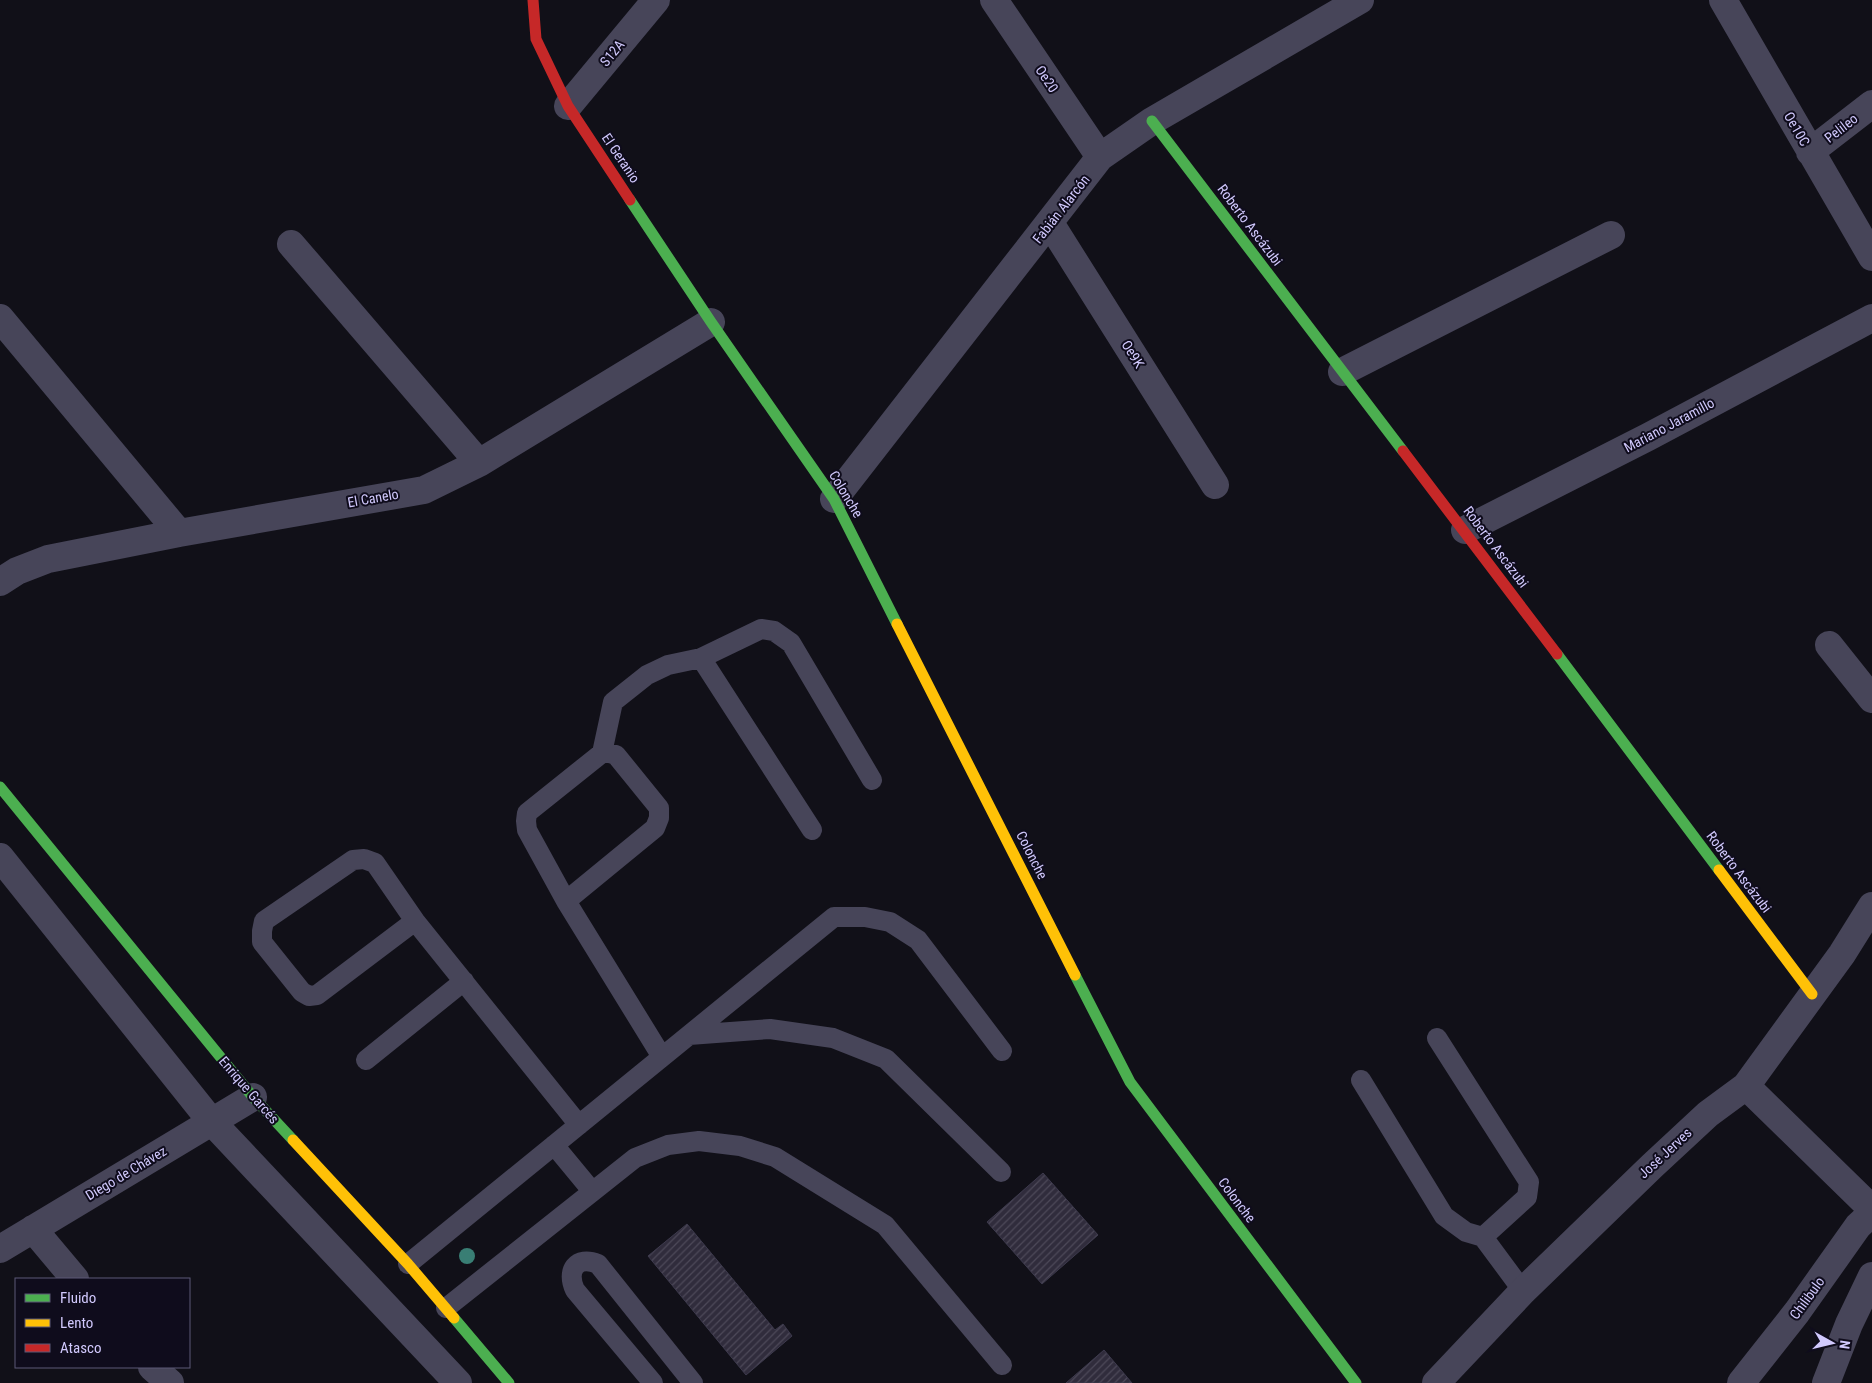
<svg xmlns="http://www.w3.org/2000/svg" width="1872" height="1383" font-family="'Roboto Condensed',sans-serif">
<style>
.building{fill:url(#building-hatch);stroke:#3d3a4d}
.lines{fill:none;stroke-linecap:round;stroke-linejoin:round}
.lane{stroke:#474559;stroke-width:20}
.street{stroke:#474559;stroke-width:28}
.fast{stroke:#4caf50;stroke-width:11}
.slow{stroke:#ffc107;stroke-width:11}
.jam{stroke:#c62828;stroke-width:11}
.tree{fill:#397e74}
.labels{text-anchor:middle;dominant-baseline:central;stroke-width:4;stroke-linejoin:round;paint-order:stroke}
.street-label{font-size:14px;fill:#d1c9fd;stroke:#0f0c1c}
</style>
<defs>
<pattern id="building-hatch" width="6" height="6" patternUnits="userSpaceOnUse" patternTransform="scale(1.25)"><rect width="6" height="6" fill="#302c3c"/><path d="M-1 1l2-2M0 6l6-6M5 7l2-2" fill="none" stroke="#4d4959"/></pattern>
</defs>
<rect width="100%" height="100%" fill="#111018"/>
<path class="building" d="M1043,1173L1098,1235L1042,1284L987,1222Z
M687,1224L775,1330L783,1324L792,1336L746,1375L648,1256Z
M1104,1350L1132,1383H1066Z"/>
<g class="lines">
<path class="lane" d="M701,658L761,629L774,631L791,643L872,780
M602,753L613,702L647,675L668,665L701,658L812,830
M566,901L655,828L659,818V808L616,755L609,753H602L527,813L526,821L527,830L566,901L662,1057
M415,921L317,995L309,996L302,992L262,942V931L264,921L353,860L364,859L375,863L415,921L579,1125
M689,1035L770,1029L833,1038L886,1059L1001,1172
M1437,1038L1529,1182L1527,1197L1483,1237L1523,1291
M366,1060L464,981
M1361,1080L1444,1216L1466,1232L1483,1237
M554,1145L592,1191
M408,1264L834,917H865L890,922L918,940L1002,1051
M446,1308L635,1158L668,1145L699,1141L740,1146L775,1157L885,1225L1002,1365
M653,1383L575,1290C566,1271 576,1255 598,1264L693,1383"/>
<path class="street" d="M994,0L1100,157
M1723,0L1872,257
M568,106L656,0
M1810,152L1872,104
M1050,223L1215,485
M291,244L479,463
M0,318L179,533
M1342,372L1611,235
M834,499L1100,157L1152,121L1360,0
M1465,530L1648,437L1872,318
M0,582L17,571L48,559L179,533L424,490L479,463L711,322
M1829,645L1872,699
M0,857L211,1121L458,1383
M1746,1086L1872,1209
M33,1229L75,1279
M0,1249L253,1097
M152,1367L170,1383
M1436,1383L1523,1291L1652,1166L1708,1114L1746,1086L1842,954L1872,906
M1741,1383L1797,1312L1858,1226L1872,1213
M1826,1383L1849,1324L1872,1276"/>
<path class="fast" d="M1152,121L1403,451
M630,200L711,322L834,499L897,624
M1557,654L1719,870
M0,787L253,1097L293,1140
M1075,975L1130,1082L1356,1383
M454,1318L509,1383"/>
<path class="slow" d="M897,624L1075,975
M1719,870L1812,994
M293,1140L408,1264L454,1318"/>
<path class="jam" d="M533,0L536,39L568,106L630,200
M1403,451L1557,654"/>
</g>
<circle class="tree" cx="467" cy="1256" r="8"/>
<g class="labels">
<g class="street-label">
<text transform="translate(612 53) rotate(-50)">S12A</text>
<text transform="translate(1047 79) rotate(56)">Oe20</text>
<text transform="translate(1841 128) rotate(-38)">Pelileo</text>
<text transform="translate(1797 129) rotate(60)">Oe10C</text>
<text transform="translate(621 158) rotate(56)">El Geranio</text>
<text transform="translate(1061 209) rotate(-52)">Fabián Alarcón</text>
<text transform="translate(1250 225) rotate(53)">Roberto Ascázubi</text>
<text transform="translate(1133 354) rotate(58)">Oe9K</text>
<text transform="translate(1669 425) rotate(-28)">Mariano Jaramillo</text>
<text transform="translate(846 494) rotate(59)">Colonche</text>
<text transform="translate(373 498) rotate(-10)">El Canelo</text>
<text transform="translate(1496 547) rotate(53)">Roberto Ascázubi</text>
<text transform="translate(1032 855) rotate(63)">Colonche</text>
<text transform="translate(1739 872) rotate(53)">Roberto Ascázubi</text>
<text transform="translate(249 1090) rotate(49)">Enrique Garcés</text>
<text transform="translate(1665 1153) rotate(-43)">José Jerves</text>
<text transform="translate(126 1173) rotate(-31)">Diego de Chávez</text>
<text transform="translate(1237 1200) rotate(53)">Colonche</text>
<text transform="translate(1807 1298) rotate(-54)">Chilibulo</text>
</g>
</g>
<rect x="15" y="1278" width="175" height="90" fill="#0f0c1c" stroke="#5d5876"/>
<rect x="25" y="1294" width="25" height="8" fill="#4caf50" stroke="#5d5876"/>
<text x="60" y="1303" font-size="15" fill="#d1c9fd">Fluido</text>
<rect x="25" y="1319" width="25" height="8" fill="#ffc107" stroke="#5d5876"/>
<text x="60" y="1328" font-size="15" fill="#d1c9fd">Lento</text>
<rect x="25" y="1344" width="25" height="8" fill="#c62828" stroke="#5d5876"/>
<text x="60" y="1353" font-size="15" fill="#d1c9fd">Atasco</text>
<g transform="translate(1832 1343) rotate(98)" stroke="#0f0c1c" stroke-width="4" paint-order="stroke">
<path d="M0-4L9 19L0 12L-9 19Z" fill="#d1c9fd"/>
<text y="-8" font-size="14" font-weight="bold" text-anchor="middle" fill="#d1c9fd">N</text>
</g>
</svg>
